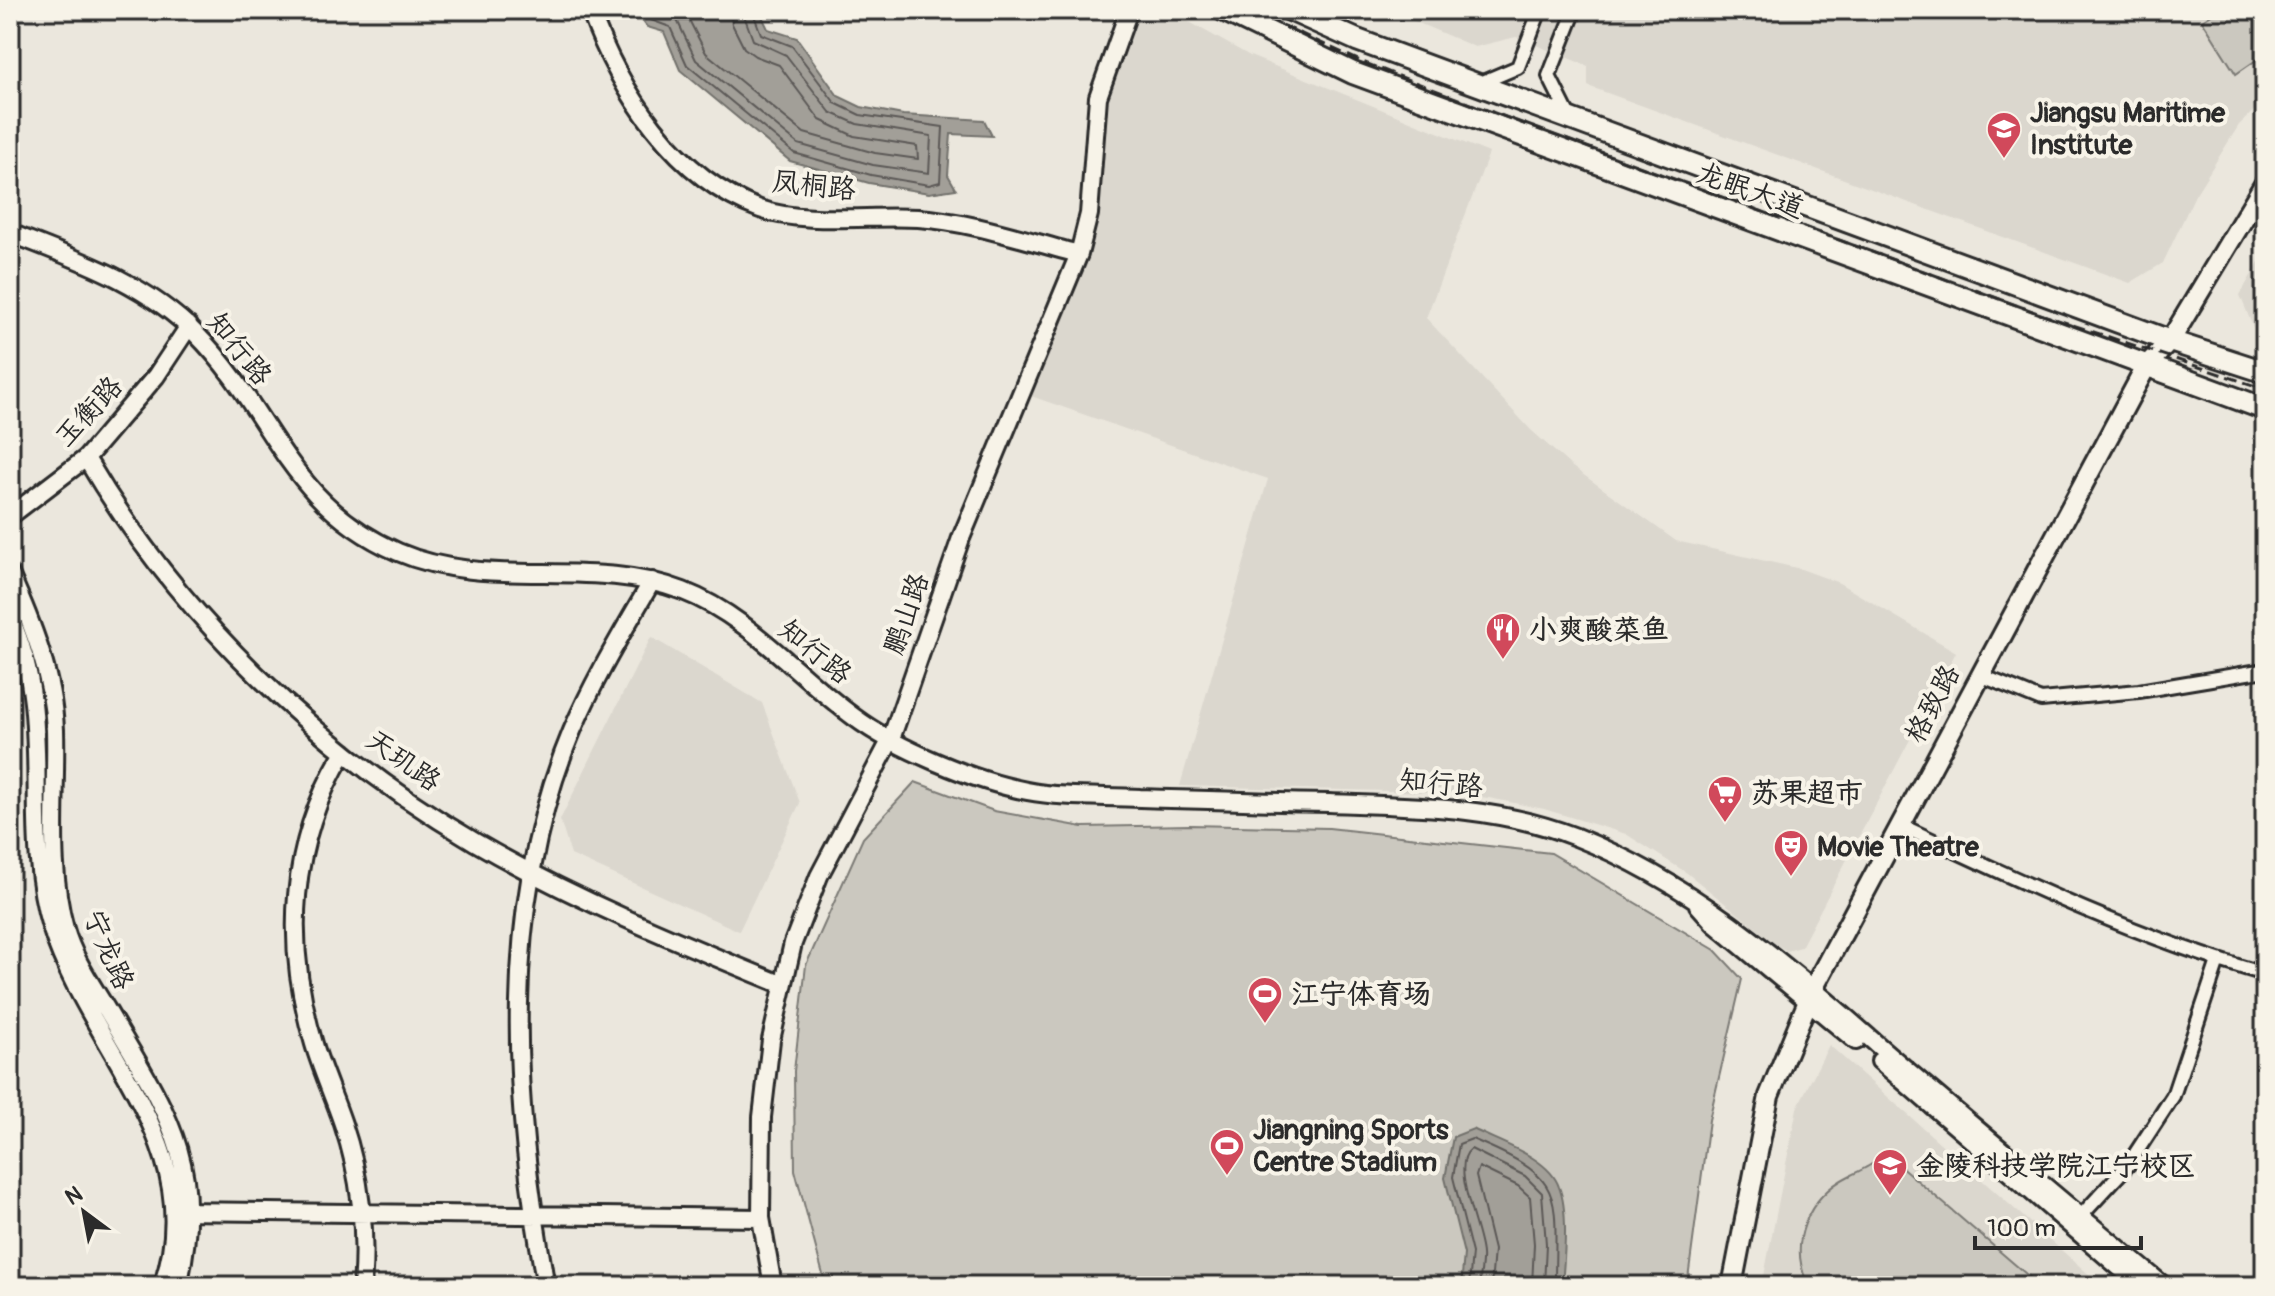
<svg xmlns="http://www.w3.org/2000/svg" width="2275" height="1296" font-family="Pangolin,'LXGW WenKai TC',sans-serif">
<style>
.built{fill:#dbd7ce}
.green{fill:#cbc8bf;stroke:#7b7a75;stroke-width:2}
.water{fill:#a29f98;stroke:#72716c;stroke-width:2}
.lines{fill:none;stroke-linecap:round;stroke-linejoin:round}
.shore{stroke:#5b5957;stroke-width:2}
.minor-casing{stroke:#2b2b2b;stroke-width:18}
.tertiary-casing{stroke:#2b2b2b;stroke-width:22}
.secondary-casing{stroke:#2b2b2b;stroke-width:24}
.primary-casing{stroke:#2b2b2b;stroke-width:26}
.minor{stroke:#f7f3e8;stroke-width:12}
.tertiary{stroke:#f7f3e8;stroke-width:16}
.secondary{stroke:#f7f3e8;stroke-width:18}
.primary{stroke:#f7f3e8;stroke-width:20}
.rail{stroke:#2b2b2b;stroke-width:3;stroke-dasharray:12 6;stroke-linecap:butt}
.labels{text-anchor:middle;dominant-baseline:central;stroke-width:8;stroke-linejoin:round;paint-order:stroke}
.poi-label{font-size:28px;font-weight:bold;fill:#2b2b2b;stroke:#f7f3e8;text-anchor:start}
.street-label{font-size:28px;fill:#2b2b2b;stroke:#f7f3e8}
</style>
<rect width="100%" height="100%" fill="#ebe7dd"/>
<filter id="ink" filterUnits="userSpaceOnUse"><feTurbulence type="fractalNoise" baseFrequency=".0125" numOctaves="2"/><feDisplacementMap in="SourceGraphic" scale="16" xChannelSelector="R" yChannelSelector="G"/><feConvolveMatrix kernelMatrix="1 2 1 2 8 2 1 2 1" color-interpolation-filters="sRGB"/></filter>
<g filter="url(#ink)">
<path class="built" d="M1168,10L1250,56L1489,153L1426,318L1531,430L1571,466L1676,541L1801,569L1839,583L1956,652L1801,947L1787,951L1777,945L1687,873L1626,834L1544,809L1489,798L1432,792L1180,786L1268,479L1031,396L1096,233L1111,78L1139,11Z
M1388,10H2265V100L2239,125L2195,195L2163,263L2130,283L1588,86V66L1516,37L1475,47Z
M2265,251V330L2253,327L2240,295Z
M651,637L762,703L800,803L739,931L571,855L560,820Z
M1829,1045L2102,1286H1762L1797,1108Z"/>
<path class="green" d="M2218,10H2265V54L2236,74L2202,20Z
M915,782L994,811L1083,827L1190,825L1329,828L1551,853L1715,950L1742,979L1709,1120L1687,1286H826L795,1170L794,1071L806,965L863,838Z
M1884,1152L2040,1286H1809C1787,1245 1807,1197 1849,1176C1864,1168 1872,1167 1884,1152Z"/>
<path class="water" d="M634,10H759L768,29L797,38L838,96L861,107L903,115L984,120L992,136L951,134L948,175L956,189L929,193L869,183L790,161L680,70L664,32L647,27Z
M1473,1129C1498,1142 1549,1157 1559,1187C1569,1212 1564,1259 1562,1286H1461L1464,1254L1445,1178L1453,1137Z"/>
<g class="lines">
<path class="shore" d="M642,10L651,20L670,27L687,65L794,153L871,175L929,185L940,182L943,127L860,115L835,103L792,46L761,34L752,10
M655,10L677,20L696,60L798,144L873,165L929,173L931,136L857,124L830,112L786,55L753,40L742,10
M684,10L706,53L804,133L875,153L918,159L917,146L854,136L820,120L779,65L755,56L744,48L732,24L730,10
M1469,1286L1472,1253L1453,1177L1459,1144L1472,1139C1568,1179 1555,1191 1555,1286
M1479,1286C1480,1276 1483,1264 1482,1254C1481,1230 1449,1165 1471,1149L1525,1176L1542,1193L1546,1244L1544,1286
M1491,1286L1494,1250L1476,1176L1479,1167L1518,1186L1530,1197L1534,1244L1532,1286"/>
<defs>
<path id="minor" d="M1478,84L1518,67L1540,10
M1571,120L1549,76L1575,10
M1980,675L2041,700L2139,691L2265,670
M1900,825C2019,881 2138,938 2265,974
M2080,1217L2128,1165L2173,1096L2218,961"/>
<path id="tertiary" d="M590,10C619,90 675,178 760,209C805,225 870,215 918,218C973,222 1027,241 1079,254
M10,233C76,259 145,282 196,334C273,411 286,503 398,552C489,591 591,556 683,591C749,616 797,676 854,717C897,749 974,781 1027,791C1063,798 1103,796 1140,798C1203,800 1266,802 1329,803C1413,806 1497,806 1576,837C1701,886 1794,973 1894,1059C1984,1135 2073,1211 2164,1286
M86,458C177,614 319,751 475,842C573,899 678,942 783,985
M10,516L86,458L156,376L189,326
M10,574C32,623 53,676 55,730C57,796 47,865 65,929C73,958 92,985 107,1010C167,1112 206,1163 178,1286
M10,617C57,719 20,825 51,927C89,1049 212,1148 162,1286
M344,752C289,842 284,944 314,1044C322,1071 334,1097 343,1124C360,1174 367,1233 362,1286
M1698,905L1714,923L1856,1041
M1880,1061L2141,1286
M179,1211L761,1218
M546,1286C512,1104 499,906 572,731C594,679 624,630 652,581
M773,1286L761,1218L762,1117L771,1040L793,943L819,876L891,739L961,538L1079,254L1089,214L1098,97L1129,10"/>
<path id="secondary" d="M1732,1286L1769,1096L1813,989L2147,365L2170,341L2265,183"/>
<path id="primary" d="M1223,10L1353,73L2265,409
M1290,10L1357,40L2170,341L2265,372"/>
</defs>
<use href="#minor" class="minor-casing"/>
<use href="#tertiary" class="tertiary-casing"/>
<use href="#secondary" class="secondary-casing"/>
<use href="#primary" class="primary-casing"/>
<use href="#minor" class="minor"/>
<use href="#tertiary" class="tertiary"/>
<use href="#secondary" class="secondary"/>
<use href="#primary" class="primary"/>
<path class="rail" d="M1250,10L1360,61L1510,119L2040,314L2265,389"/>
</g>
</g>
<defs>
<symbol id="university-pin" viewBox="-11 -11 22 30"><path d="M0 17L-7.5 6A9.5 9.5 0 1 1 7.5 6Z" fill="#d1495b" stroke="#f7f3e8"/><path d="M0-5L7-2L0 1L-7-2ZM-4 1L0 2.5L4 1V4Q0 6-4 4Z" fill="#fff"/></symbol>
<symbol id="restaurant-pin" viewBox="-11 -11 22 30"><path d="M0 17L-7.5 6A9.5 9.5 0 1 1 7.5 6Z" fill="#d1495b" stroke="#f7f3e8"/><path d="M-5-6h1v4h1v-4h1v4h1v-4h1v5L-1.5 .5V6h-2V.5L-5-1ZM5-6V6H3V1.5H1.5Q1.5-4 5-6Z" fill="#fff"/></symbol>
<symbol id="supermarket-pin" viewBox="-11 -11 22 30"><path d="M0 17L-7.5 6A9.5 9.5 0 1 1 7.5 6Z" fill="#d1495b" stroke="#f7f3e8"/><path d="M-6-5.5h2.5l.6 2H6L4.5 2H-2.5L-4.4-4H-6ZM-1.5 3.2a1.3 1.3 0 1 0 .1 0ZM3 3.2a1.3 1.3 0 1 0 .1 0Z" fill="#fff"/></symbol>
<symbol id="theatre-pin" viewBox="-11 -11 22 30"><path d="M0 17L-7.5 6A9.5 9.5 0 1 1 7.5 6Z" fill="#d1495b" stroke="#f7f3e8"/><path d="M-5-5.5Q0-4 5-5.5V0Q5 5 0 6Q-5 5-5 0ZM-3.3-2.5H-1v1.5H-3.3ZM1-2.5H3.3v1.5H1ZM-2.8 1Q0 5.5 2.8 1Z" fill="#fff"/></symbol>
<symbol id="stadium-pin" viewBox="-11 -11 22 30"><path d="M0 17L-7.5 6A9.5 9.5 0 1 1 7.5 6Z" fill="#d1495b" stroke="#f7f3e8"/><path d="M0-5a6.5 5 0 1 0 0 10a6.5 5 0 1 0 0-10ZM-3.5-1.8h7v3.6h-7Z" fill="#fff"/></symbol>
</defs>
<g fill-rule="evenodd">
<use href="#university-pin" x="1984" y="109" width="40" height="54"/>
<use href="#restaurant-pin" x="1483" y="610" width="40" height="54"/>
<use href="#supermarket-pin" x="1705" y="773" width="40" height="54"/>
<use href="#theatre-pin" x="1771" y="827" width="40" height="54"/>
<use href="#stadium-pin" x="1245" y="974" width="40" height="54"/>
<use href="#stadium-pin" x="1207" y="1126" width="40" height="54"/>
<use href="#university-pin" x="1870" y="1146" width="40" height="54"/>
</g>
<g class="labels">
<g class="poi-label">
<text x="2030" y="113">Jiangsu Maritime<tspan x="2030" dy="32">Institute</tspan></text>
<text x="1529" y="630">小爽酸菜鱼</text>
<text x="1751" y="793">苏果超市</text>
<text x="1817" y="847">Movie Theatre</text>
<text x="1291" y="994">江宁体育场</text>
<text x="1253" y="1130">Jiangning Sports<tspan x="1253" dy="32">Centre Stadium</tspan></text>
<text x="1916" y="1166">金陵科技学院江宁校区</text>
</g>
<g class="street-label">
<text transform="translate(814 186) rotate(6)">凤桐路</text>
<text transform="translate(1750 191) rotate(20)">龙眠大道</text>
<text transform="translate(239 349) rotate(51)">知行路</text>
<text transform="translate(89 412) rotate(-47)">玉衡路</text>
<text transform="translate(907 614) rotate(-71)">鹏山路</text>
<text transform="translate(815 652) rotate(39)">知行路</text>
<text transform="translate(1933 704) rotate(-62)">格致路</text>
<text transform="translate(403 761) rotate(35)">天玑路</text>
<text transform="translate(1441 784) rotate(5)">知行路</text>
<text transform="translate(108 950) rotate(66)">宁龙路</text>
</g>
</g>
<rect width="2275" height="1296" fill="none" stroke="#f7f3e8" stroke-width="40"/>
<rect x="20" y="20" width="2235" height="1256" fill="none" stroke="#2b2b2b" stroke-width="3" filter="url(#ink)"/>
<g transform="translate(84 1212) rotate(328)" stroke="#f7f3e8" stroke-width="6" paint-order="stroke">
<path d="M0-6L14 30L0 20L-14 30Z" fill="#2b2b2b"/>
<text y="-12" font-size="22" font-weight="bold" text-anchor="middle" fill="#2b2b2b">N</text>
</g>
<path d="M1975 1236v12h166v-12" fill="none" stroke="#2b2b2b" stroke-width="4"/>
<text x="1987" y="1236" font-size="24" fill="#2b2b2b" stroke="#f7f3e8" stroke-width="6" paint-order="stroke">100 m</text>
</svg>
